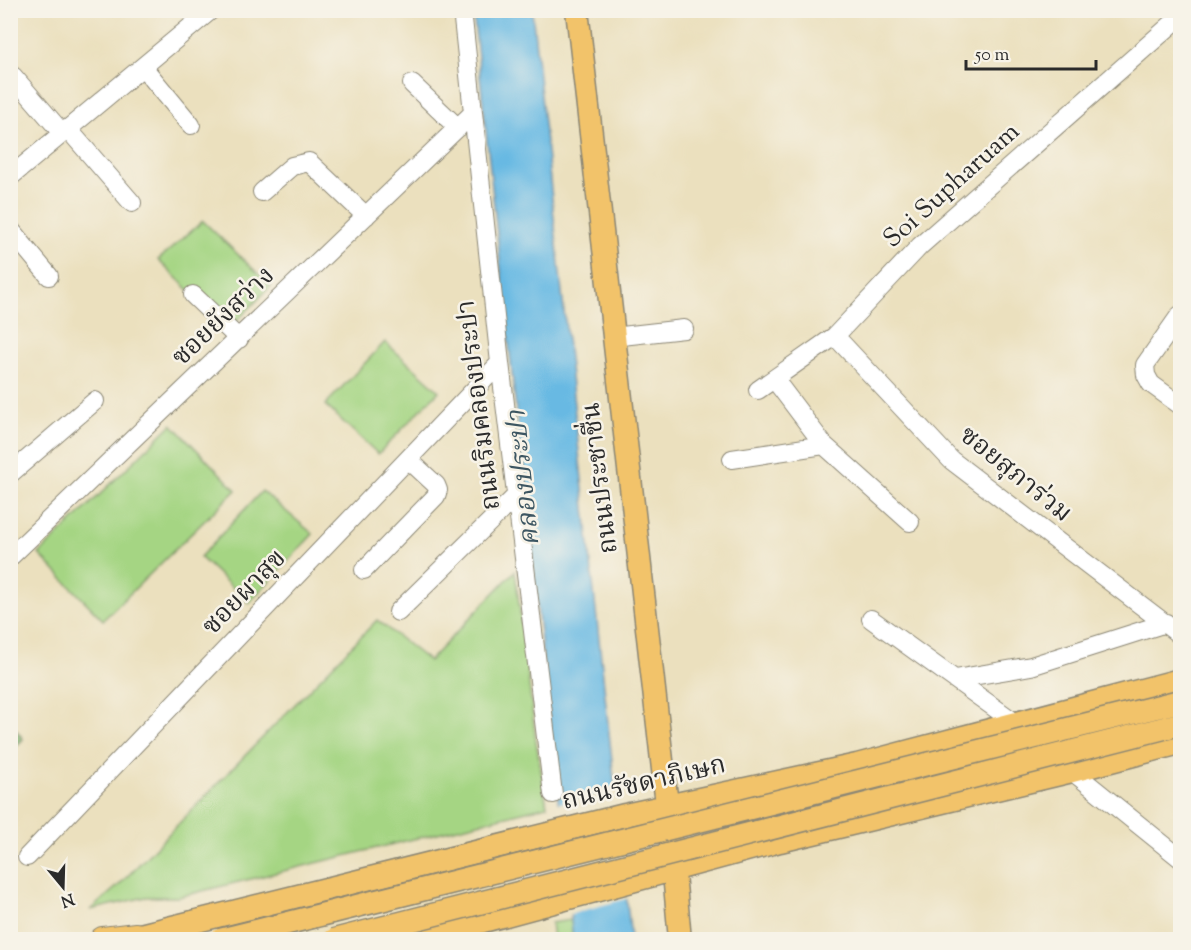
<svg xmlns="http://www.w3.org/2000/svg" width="1191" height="950" viewBox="0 0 1191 950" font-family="'Sorts Mill Goudy','Noto Serif Thai',serif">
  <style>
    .green { fill: #a5d583; stroke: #688057; stroke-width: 1.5 }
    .forest { fill: #84b671; stroke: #58704e; stroke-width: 1.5 }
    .water { fill: #68b9e3; stroke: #4a7287; stroke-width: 1.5 }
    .pier { fill: #ebe0be }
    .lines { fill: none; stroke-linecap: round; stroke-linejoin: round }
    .minor-casing { stroke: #8b8674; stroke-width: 20 }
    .major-casing { stroke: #8b8674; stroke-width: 25 }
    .highway-casing { stroke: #8b8674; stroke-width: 28 }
    .minor { stroke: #fff; stroke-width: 18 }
    .major { stroke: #f2c36a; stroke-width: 22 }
    .highway { stroke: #f2c36a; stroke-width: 26 }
    .major-bridge-casing { stroke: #8b8674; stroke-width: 25; stroke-linecap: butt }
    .major-bridge { stroke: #f2c36a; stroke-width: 22 }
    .labels { text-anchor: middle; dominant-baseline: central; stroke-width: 5; stroke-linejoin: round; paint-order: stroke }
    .street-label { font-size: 26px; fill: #2b2b2b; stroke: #f7f3e8 }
    .water-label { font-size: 27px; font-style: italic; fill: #3d5662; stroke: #f7f3e8 }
  </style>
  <rect width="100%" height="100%" fill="#f7f3e8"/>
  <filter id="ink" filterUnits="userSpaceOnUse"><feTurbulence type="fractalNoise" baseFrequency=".0167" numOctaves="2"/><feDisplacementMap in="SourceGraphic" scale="12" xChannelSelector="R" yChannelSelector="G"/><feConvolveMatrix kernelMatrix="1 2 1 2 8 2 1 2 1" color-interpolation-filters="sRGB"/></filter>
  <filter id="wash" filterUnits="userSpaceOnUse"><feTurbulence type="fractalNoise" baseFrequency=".008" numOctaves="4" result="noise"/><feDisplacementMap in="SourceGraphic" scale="24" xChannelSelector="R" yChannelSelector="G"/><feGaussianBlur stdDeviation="1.35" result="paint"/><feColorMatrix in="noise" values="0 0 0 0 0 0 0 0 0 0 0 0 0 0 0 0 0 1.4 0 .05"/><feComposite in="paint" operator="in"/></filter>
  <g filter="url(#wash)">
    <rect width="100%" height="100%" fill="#ebe0be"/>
    <!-- green -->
    <path class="green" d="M203,221l68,65 -42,43 -71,-69z
      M385,342l54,49 -61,63 -53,-49z
      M172,424l64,66 -133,130 -64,-66z
      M262,491l51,43 -64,69 -49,-46z
      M515,571l21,170 11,65 -369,91h-32l-56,13 28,-24 259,-266 52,41z
      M571,920l2,19h-20l-2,-16z"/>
    <!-- forest -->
    <path class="forest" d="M11,723l12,16 -12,13h-1z"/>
    <!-- water -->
    <path class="water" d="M473,11h59l99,928h-58z"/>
    <!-- pier -->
    <path class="pier" d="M618,789l11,109 -62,17 -12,-111z"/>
  </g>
  <g filter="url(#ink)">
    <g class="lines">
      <!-- minor casing -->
      <g class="minor-casing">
        <path id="minor" d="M462,10l38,353 53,431
          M143,67l48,58
          M13,76l50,58
          M412,84l46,44
          M68,129l64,74
          M10,177l201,-167
          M262,192l30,-26 17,-4 57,54
          M10,229l39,47
          M193,295l46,44
          M1180,315l-35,50 1,10 5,9 29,21
          M835,336l116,124 229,175
          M613,337l71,-8
          M758,390l77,-54 85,-90 260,-229
          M824,445l86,77
          M732,459l92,-14 -49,-65
          M10,474l85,-73
          M10,557l462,-443
          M364,570l72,-74 2,-6 -2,-5 -28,-26
          M398,612l118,-116
          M871,619l146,105
          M955,679l76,-13 135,-43
          M1072,771l108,87
          M27,857l473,-494"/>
      </g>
      <!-- major casing -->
      <g class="major-casing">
        <path id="major" d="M577,10l94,830 9,100
          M120,940l505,-125 232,-50 323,-85
          M413,940l367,-99 292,-70 108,-28"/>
      </g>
      <!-- highway casing -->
      <g class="highway-casing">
        <path id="highway" d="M103,940l33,-4"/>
      </g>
      <!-- minor -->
      <use href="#minor" class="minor"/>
      <!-- major -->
      <use href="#major" class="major"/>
      <!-- highway -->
      <use href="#highway" class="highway"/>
      <!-- major-bridge casing -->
      <g class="major-bridge-casing">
        <path id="major-bridge" d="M220,940l960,-239
          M334,940l846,-216"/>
      </g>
      <!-- major-bridge -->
      <use href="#major-bridge" class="major-bridge"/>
    </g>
  </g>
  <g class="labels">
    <!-- street labels -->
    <g class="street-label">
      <text transform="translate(952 186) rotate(-42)">Soi Supharuam</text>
      <text transform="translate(224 317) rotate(-44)">ซอยยังสว่าง</text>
      <text transform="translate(480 405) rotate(-97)">ถนนริมคลองประปา</text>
      <text transform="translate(1015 475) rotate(39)">ซอยสุภาร่วม</text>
      <text transform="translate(601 478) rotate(-97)">ถนนประชาชื่น</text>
      <text transform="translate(245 593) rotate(-46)">ซอยผาสุข</text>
      <text transform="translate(644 784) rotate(-13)">ถนนรัชดาภิเษก</text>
    </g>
    <!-- water labels -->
    <g class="water-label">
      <text transform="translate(525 478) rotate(-96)">คลองประปา</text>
    </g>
  </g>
  <!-- margin -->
  <rect width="1191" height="950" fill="none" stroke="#f7f3e8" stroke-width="36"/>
  <!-- north arrow -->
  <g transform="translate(63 887) rotate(161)" stroke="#f7f3e8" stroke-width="4.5" paint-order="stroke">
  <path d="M0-4.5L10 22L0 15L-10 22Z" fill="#2b2b2b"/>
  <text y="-9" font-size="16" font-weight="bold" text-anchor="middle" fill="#2b2b2b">N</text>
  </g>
  <!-- scale -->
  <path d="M966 60v9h130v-9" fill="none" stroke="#2b2b2b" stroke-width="3"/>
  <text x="975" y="60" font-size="18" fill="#2b2b2b" stroke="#f7f3e8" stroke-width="4.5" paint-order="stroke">50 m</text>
</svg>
